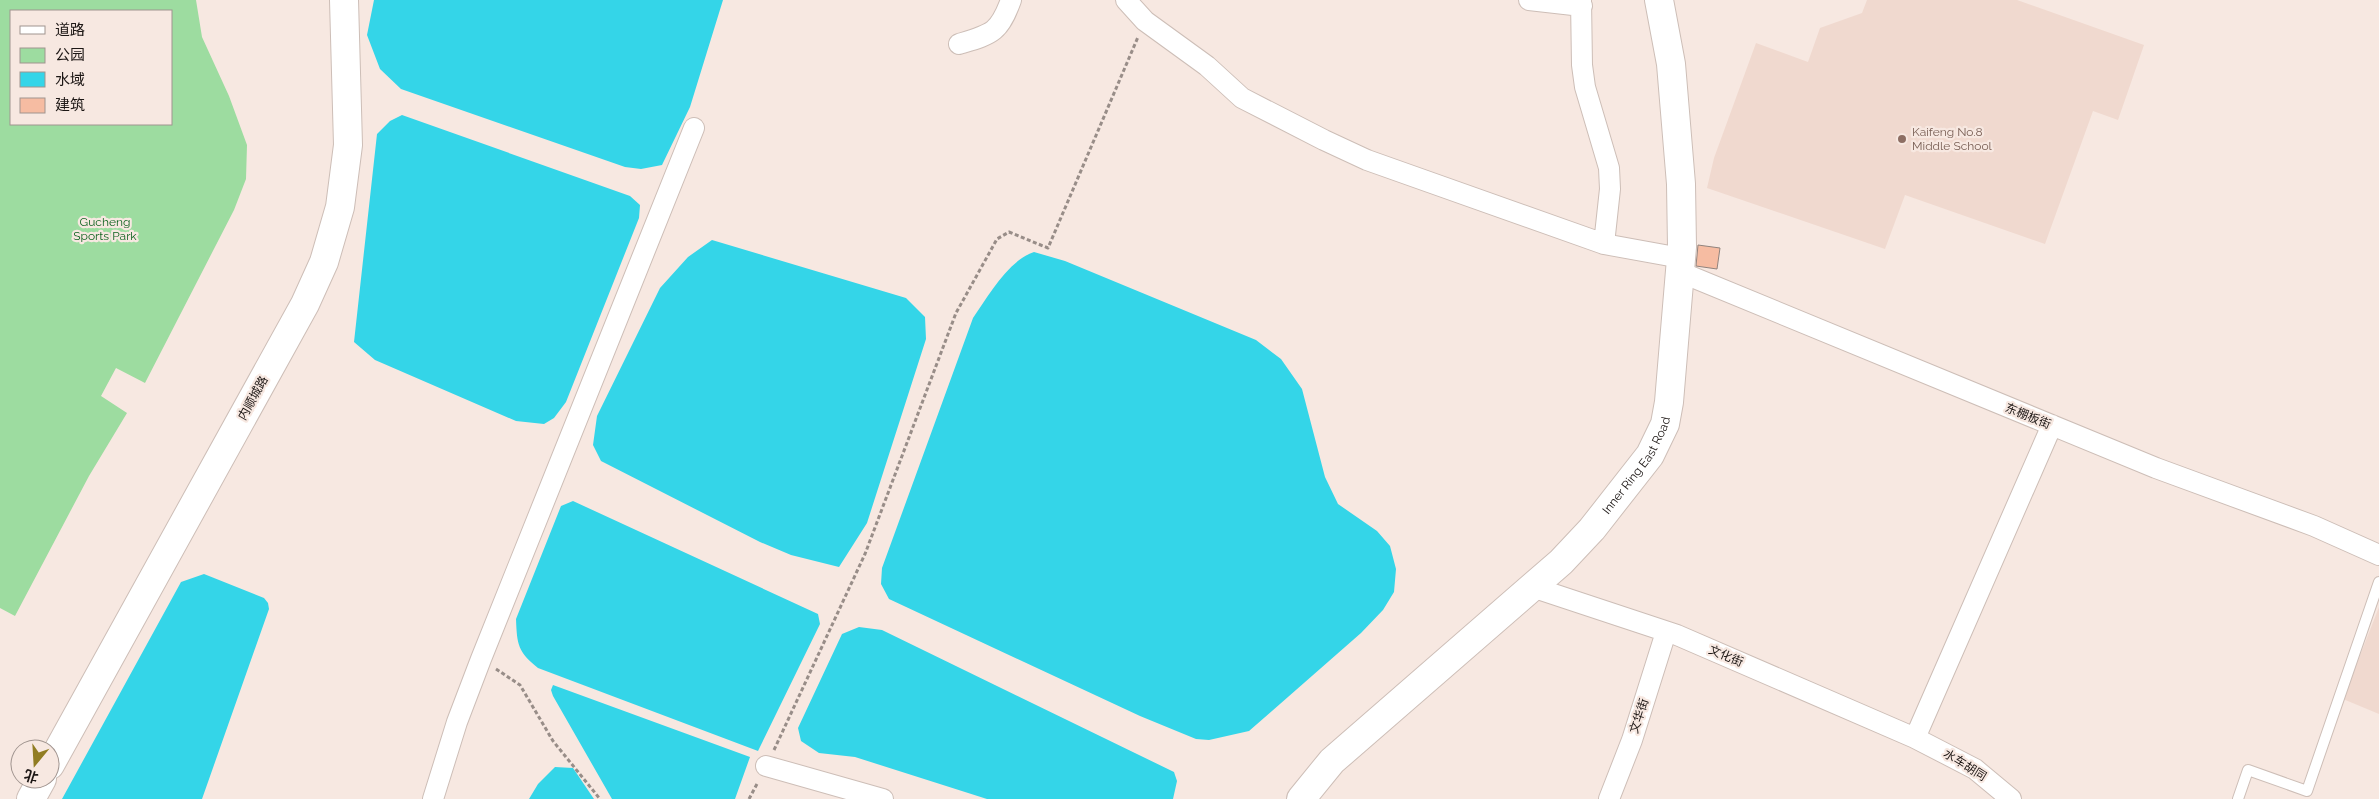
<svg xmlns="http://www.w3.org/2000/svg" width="2379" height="799" viewBox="0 0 2379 799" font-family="Raleway,'Noto Sans SC',sans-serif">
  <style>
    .built { fill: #f0d9cf }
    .green { fill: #9ddca0; fill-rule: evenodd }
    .water { fill: #34d5e8 }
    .building { fill: #f6bca2; stroke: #91837d }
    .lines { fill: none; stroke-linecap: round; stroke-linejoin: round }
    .lane-casing { stroke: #cdbeb7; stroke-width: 12 }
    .street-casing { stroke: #cdbeb7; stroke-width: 22 }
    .secondary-casing { stroke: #cdbeb7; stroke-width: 30 }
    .path { stroke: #988d88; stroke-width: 3; stroke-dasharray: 4 2.5; stroke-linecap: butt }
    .lane { stroke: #fff; stroke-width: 10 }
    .street { stroke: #fff; stroke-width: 20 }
    .secondary { stroke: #fff; stroke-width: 28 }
    .education-dot { fill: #8d6e63; stroke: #f7e8e1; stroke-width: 2 }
    .labels { text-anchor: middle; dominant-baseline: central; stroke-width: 4.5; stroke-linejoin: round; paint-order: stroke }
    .education-label { font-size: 12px; fill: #785e54; stroke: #f7e8e1; text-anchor: start }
    .park-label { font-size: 12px; fill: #0f6320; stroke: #f7e8e1 }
    .street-label { font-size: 12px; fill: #1d1715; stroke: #f7e8e1 }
  </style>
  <rect width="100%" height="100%" fill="#f7e8e1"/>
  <!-- built -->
  <path class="built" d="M1867,0h150l127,45 -26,75 -25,-9 -48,133 -140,-49 -20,54 -178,-61 7,-30 42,-115 52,19 12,-34 42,-15z
    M2379,607v107l-36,-15z"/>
  <!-- green -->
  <path class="green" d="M0,0h196l6,37 27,59 18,49 -1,34 -12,31 -89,173 -29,-15 -15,28 26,17 -38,63 -74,140 -15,-8zM11,11h160v113h-160z"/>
  <!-- water -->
  <path class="water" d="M374,0h349l-33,107 -28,58 -21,4 -16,-2 -224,-78 -21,-20 -13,-34z
    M402,115l228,81 10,9 -1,13 -73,184 -12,16 -10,6 -28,-3 -141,-61 -21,-18 23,-208 13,-13z
    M712,240l194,58 19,19 1,22 -59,184 -28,44 -48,-12 -31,-13 -159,-81 -8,-16 4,-29 63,-128 28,-31z
    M1034,252l31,9 191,79 25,19 21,30 23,88 13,27 39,27 13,15 6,23 -2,23 -11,18 -22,23 -112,98 -40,9 -13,-1 -56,-23 -251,-117 -8,-15 1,-16 91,-250c15,-22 36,-58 61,-66z
    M573,501l245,113 2,10 -62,127 -220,-83c-20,-16 -21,-23 -22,-49l45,-113z
    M204,574l60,24 4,5 1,6 -67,190h-140l119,-217z
    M859,627l23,3 292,142 3,9 -4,18h-186l-132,-42 -36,-4 -18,-12 -3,-13 44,-94z
    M553,685l197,72 -15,42h-123l-59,-103 -2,-6z
    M555,767l18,1 21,31h-65l9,-15z"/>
  <!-- building -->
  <path class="building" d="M1698,245l22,3 -3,21 -21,-3z"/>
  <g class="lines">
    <!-- lane casing -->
    <g class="lane-casing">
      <path id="lane" d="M2238,799l10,-29 59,21 72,-209"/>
    </g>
    <!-- street casing -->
    <g class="street-casing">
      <path id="street" d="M1126,0l19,21 62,45 35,32 82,42 43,20 237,84 77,14
        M1529,0l53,6
        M1581,0l1,65 3,22 24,81 1,21 -6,55
        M959,44c33,-10 40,-11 52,-44
        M1680,272l476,196 158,58 65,29
        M1532,587l145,48 238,103 60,31 36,30
        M1915,738l137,-313
        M766,766l117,33
        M433,799l24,-77 24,-63 213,-531
        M1609,799l23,-59 34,-108"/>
    </g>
    <!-- secondary casing -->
    <g class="secondary-casing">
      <g id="secondary">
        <path d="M50,765l255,-461 19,-42 16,-55 8,-62 -4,-145"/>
        <path d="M31,799l11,-20"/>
        <path id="s1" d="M1301,799l31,-38 229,-199 31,-33 58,-74 15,-31 4,-22 13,-155 -1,-63 -10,-120 -12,-64"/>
      </g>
    </g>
    <!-- path -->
    <path class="path" d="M496,669l24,16 33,56 47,58
      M774,750l91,-196 91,-241 41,-74 12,-7 39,16 90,-211
      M749,799l9,-17"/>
    <!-- lane -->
    <use href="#lane" class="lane"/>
    <!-- street -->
    <use href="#street" class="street"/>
    <!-- secondary -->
    <use href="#secondary" class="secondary"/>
  </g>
  <!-- markers -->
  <circle class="education-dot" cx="1902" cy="139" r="5"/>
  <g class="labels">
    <!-- education labels -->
    <g class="education-label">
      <text x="1912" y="132">Kaifeng No.8<tspan x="1912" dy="14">Middle School</tspan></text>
    </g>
    <!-- park labels -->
    <g class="park-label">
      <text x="105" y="222">Gucheng<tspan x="105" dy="14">Sports Park</tspan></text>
    </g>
    <!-- street labels -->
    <g class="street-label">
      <text transform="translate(253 398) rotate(-61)">内顺城路</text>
      <text transform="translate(2028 416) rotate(22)">东棚板街</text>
      <text stroke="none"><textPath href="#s1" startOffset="476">Inner Ring East Road</textPath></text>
      <text transform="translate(1726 656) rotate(23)">文化街</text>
      <text transform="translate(1639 716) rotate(-72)">文华街</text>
      <text transform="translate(1965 765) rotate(32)">水车胡同</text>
    </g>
  </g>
  <!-- legend -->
  <rect x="10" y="10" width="162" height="115" fill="#f7e8e1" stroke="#a0948f"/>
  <rect x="20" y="26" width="25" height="8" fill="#ffffff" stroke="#a0948f"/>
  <text x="55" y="35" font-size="15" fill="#1d1715">道路</text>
  <rect x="20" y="48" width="25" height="15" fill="#9ddca0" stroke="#a0948f"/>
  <text x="55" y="60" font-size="15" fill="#1d1715">公园</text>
  <rect x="20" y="72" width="25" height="15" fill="#34d5e8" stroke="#a0948f"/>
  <text x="55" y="85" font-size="15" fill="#1d1715">水域</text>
  <rect x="20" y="98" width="25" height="15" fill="#f6bca2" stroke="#a0948f"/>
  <text x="55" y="110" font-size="15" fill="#1d1715">建筑</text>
  <!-- north arrow -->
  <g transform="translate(35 764) rotate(198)"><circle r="24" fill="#f7e8e1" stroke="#a0948f"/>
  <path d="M0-4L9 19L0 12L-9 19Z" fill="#917d23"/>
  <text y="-8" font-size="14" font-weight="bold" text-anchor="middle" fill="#1d1715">北</text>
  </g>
</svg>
